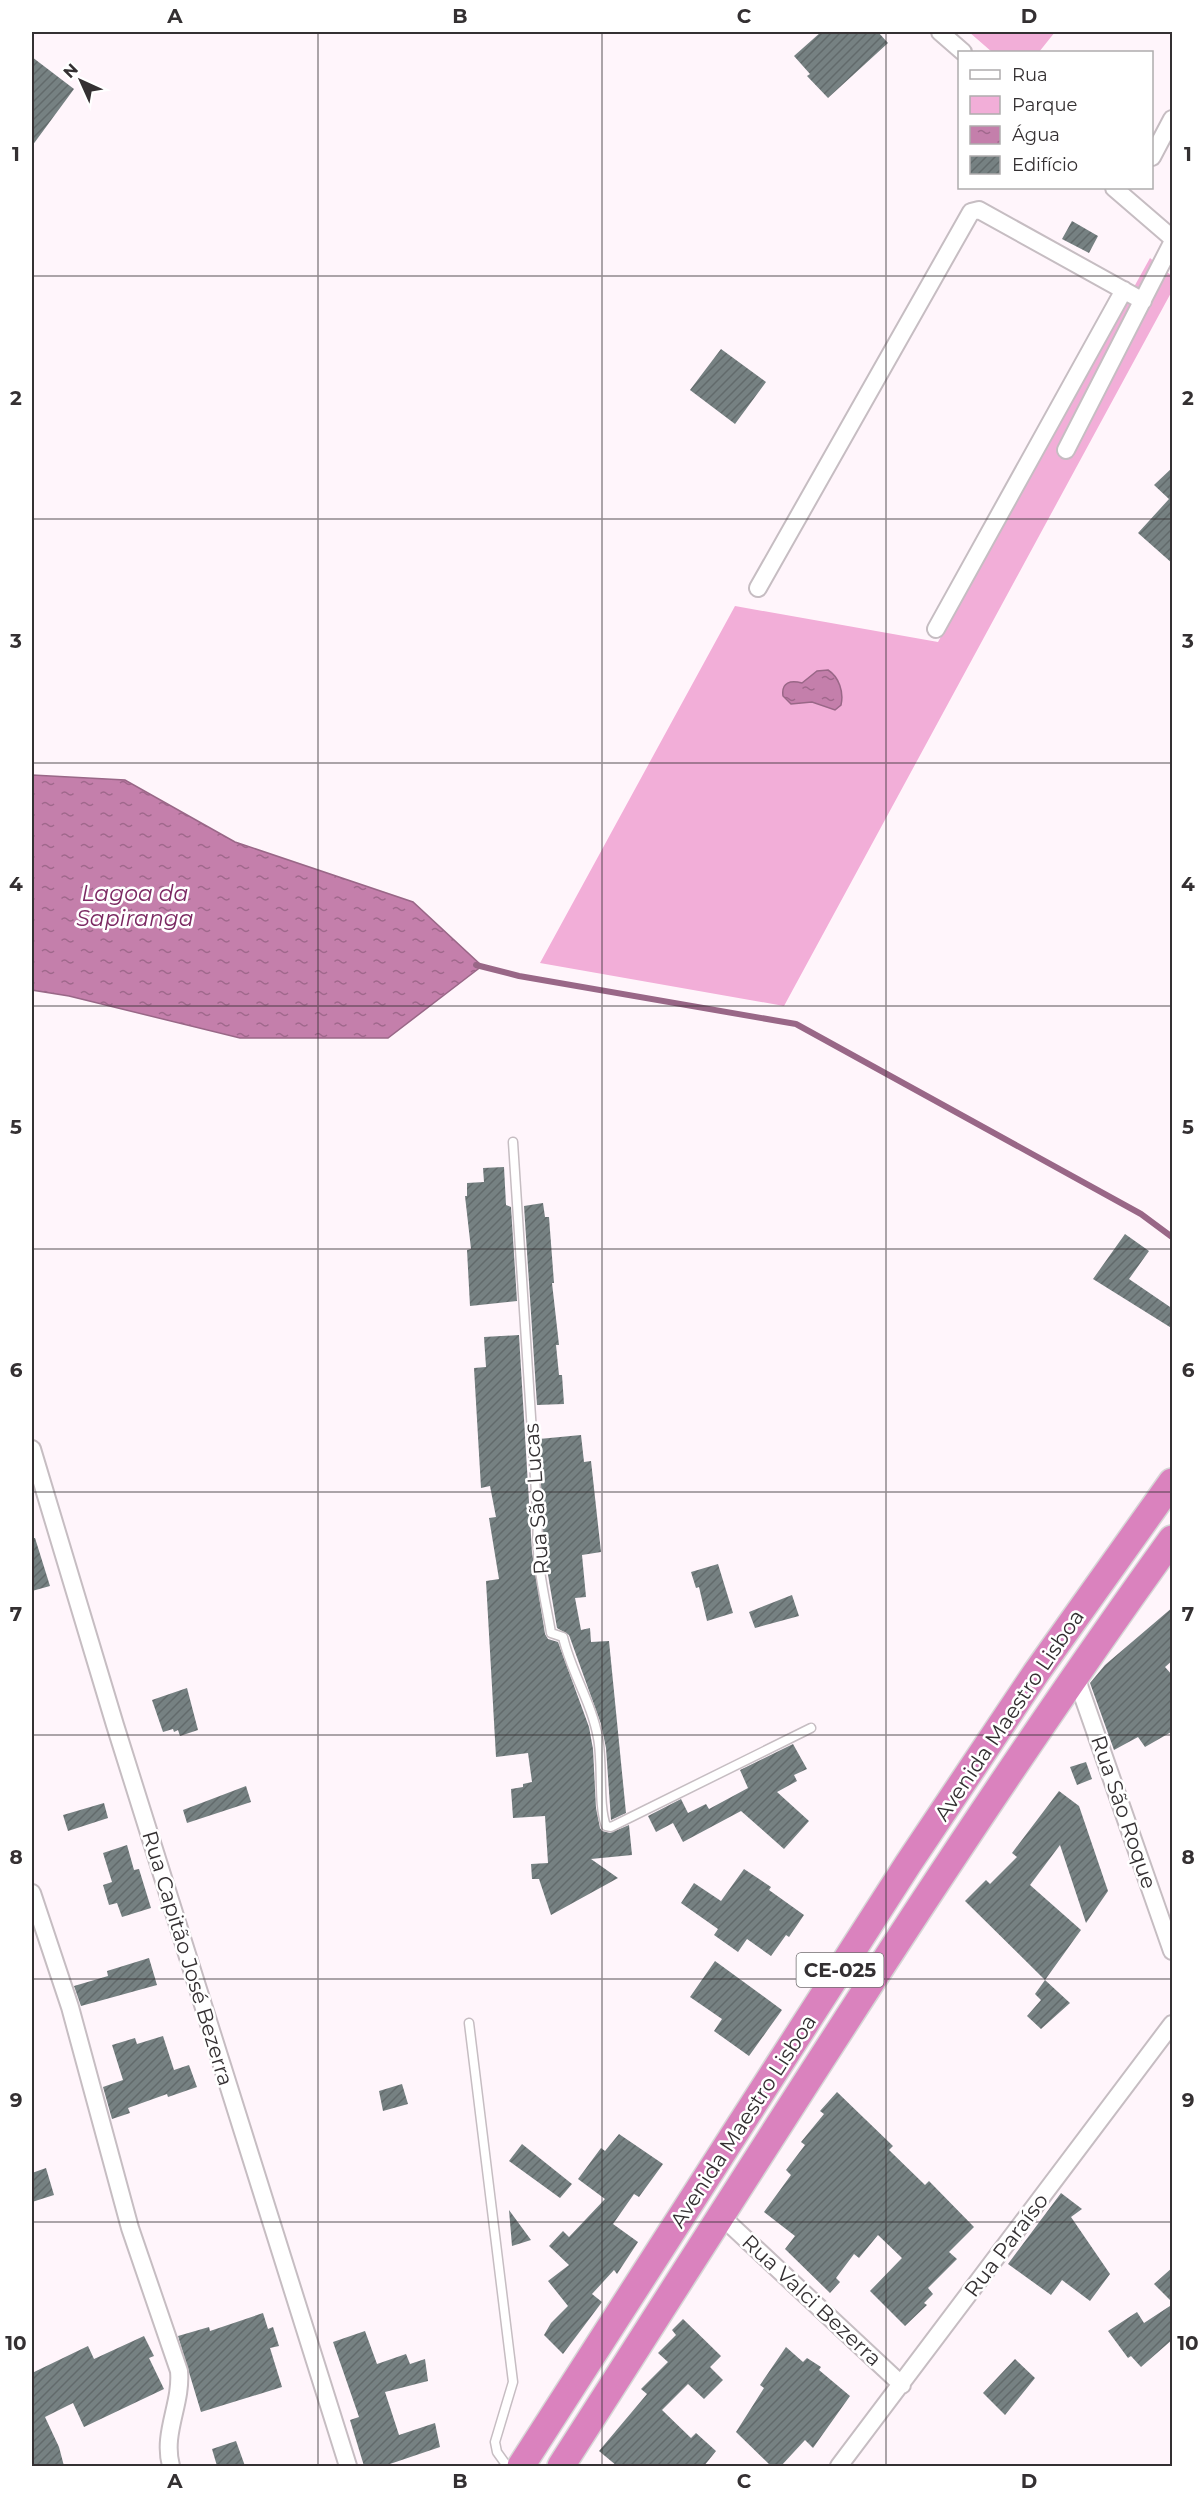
<svg xmlns="http://www.w3.org/2000/svg" width="1204" height="2498" viewBox="0 0 1204 2498" font-family="Montserrat,sans-serif">
  <style>
    .park { fill: #f2aed8 }
    .water { fill: url(#water-ripples); stroke: #996787; stroke-width: 1.5 }
    .lines { fill: none; stroke-linecap: round; stroke-linejoin: round }
    .stream { stroke: #996787; stroke-width: 6 }
    .building { fill: url(#building-hatch) }
    .service-casing { stroke: #c6bdc2; stroke-width: 11 }
    .minor-casing { stroke: #c6bdc2; stroke-width: 20 }
    .trunk-casing { stroke: #d6d6d6; stroke-width: 30 }
    .service { stroke: #fff; stroke-width: 8 }
    .minor { stroke: #fff; stroke-width: 16 }
    .trunk { stroke: #da82be; stroke-width: 27 }
    .grid { fill: none; stroke: #343032; stroke-width: 1.5; stroke-opacity: 0.55 }
    .labels { text-anchor: middle; dominant-baseline: central; stroke-width: 5; stroke-linejoin: round; paint-order: stroke }
    .shield { fill: #fff; stroke: #716e70; stroke-width: 1.5 }
    .shield-label { font-size: 20px; font-weight: bold; fill: #343032 }
    .street-label { font-size: 21px; fill: #343032; stroke: #fff }
    .water-label { font-size: 22px; font-style: italic; fill: #7b2962; stroke: #fff }
    .neatline { fill: none; stroke: #343032; stroke-width: 2 }
    .grid-label { font-size: 20px; text-anchor: middle; font-weight: bold; fill: #343032 }
  </style>
  <defs>
    <pattern id="water-ripples" width="26" height="14" patternUnits="userSpaceOnUse" patternTransform="scale(1.5)"><rect width="26" height="14" fill="#c47fab"/><path d="M2 4q2-2 4 0t4 0M15 11q2-2 4 0t4 0" fill="none" stroke="#a0688c"/></pattern>
    <pattern id="building-hatch" width="6" height="6" patternUnits="userSpaceOnUse" patternTransform="scale(1.5)"><rect width="6" height="6" fill="#768182"/><path d="M-1 1l2-2M0 6l6-6M5 7l2-2" fill="none" stroke="#626a6b"/></pattern>
  </defs>
  <rect width="100%" height="100%" fill="#fff5fb"/>
  <!-- park -->
  <path class="park" d="M969,32h86l-16,20h-47z
    M1150,258l22,18v15l-388,715 -244,-43 195,-357 203,36z"/>
  <!-- water -->
  <path class="water" d="M828,670c11,7 16,22 13,35l-6,5 -23,-8 -21,2 -8,-8c-2,-14 8,-16 19,-13l15,-12z
    M32,775l93,5 110,62 178,60 69,64 -94,72h-148l-171,-42 -37,-6z"/>
  <g class="lines">
    <!-- stream -->
    <path class="stream" d="M476,965l43,11 277,48 345,190 31,23"/>
  </g>
  <!-- building -->
  <path class="building" d="M821,32h57l10,11 -60,55 -21,-22 3,-2 -16,-18z
    M32,57l42,32 -42,57z
    M1072,221l26,15 -9,17 -27,-14z
    M721,349l45,33 -31,42 -45,-34z
    M1173,467v97l-35,-31 31,-34 -15,-14z
    M504,1167l2,38 5,2 6,94 -47,5 -3,-56 4,-1 -6,-53h2v-13l17,-1 -1,-14z
    M543,1203l2,14h4l5,66h-2l7,62h-3l3,30h3l2,29 -27,1 -13,-199z
    M1125,1234l24,17 -20,28 44,30v20l-80,-50z
    M519,1335l13,217 13,82 3,5 10,3 31,85 4,22 3,59 4,20 2,3 8,2 19,-8 3,30 -41,4 27,19 -67,37 -12,-36h-7l-1,-15 17,-1 -3,-47 -32,2 -2,-29 12,-2v-3l9,-2 -4,-29 -32,4 -10,-176 13,-2 -10,-61 7,-1 -6,-31 -9,2 -7,-120 12,-1 -2,-30z
    M581,1435l3,27 7,-1 10,91 -19,3 4,42 -11,1 6,32 9,-2 1,14 18,-1 17,172 -15,7 -5,-72 -5,-24 -32,-89 -12,-7 -13,-77 -5,-112z
    M32,1538h3l15,48 -18,5z
    M718,1564l15,49 -26,8 -8,-34 -3,1 -5,-16z
    M792,1595l7,21 -44,12 -6,-16z
    M1173,1607v53l-8,7 8,9v55l-28,16 -7,-10 -24,13 -24,-67 15,-18z
    M187,1688l11,42 -18,6 -2,-6 -4,2 -1,-3 -10,3 -11,-32z
    M793,1744l14,25 -13,6 3,6 -20,11 32,29 -25,28 -43,-38 -58,31 -10,-19 -17,9 -8,-16 33,-17 7,14 18,-9 3,5 39,-21 -8,-18z
    M1086,1762l6,17 -15,6 -7,-18z
    M246,1786l5,16 -64,21 -4,-13z
    M1059,1791l20,15 29,85 -22,32 -26,-78 -30,40 51,45 -36,50 25,23 -29,26 -14,-13 14,-16 -6,-6 10,-14 -80,-79 21,-21 4,4 27,-27 -5,-4z
    M104,1803l4,15 -40,13 -5,-16z
    M127,1845l7,25 5,-1 12,39 -29,9 -5,-14 -8,2 -6,-20 9,-3 -9,-29z
    M744,1869l27,18 -2,3 35,25 -15,22 -3,-2 -15,21 -24,-17 -9,13 -24,-17 4,-6 -37,-26 13,-20 27,18z
    M149,1958l8,27 -76,21 -7,-20 34,-10 -1,-5z
    M715,1961l67,49 -33,46 -35,-25 8,-12 -32,-22z
    M163,2036l11,34 15,-5 8,22 -29,10 -1,-3 -39,14 2,5 -18,6 -9,-32 20,-7 -11,-35 23,-7 2,6z
    M402,2084l6,20 -25,7 -4,-20z
    M837,2092l56,54 -4,4 36,35 4,-4 45,46 -25,25 8,7 -29,29 5,6 -9,9 3,2 -22,21 -35,-35 32,-33 -24,-23 -19,23 -5,-4 -18,24 4,4 -10,11 -45,-44 10,-13 -31,-24 27,-37 -5,-5 19,-25 -4,-3 23,-28 -4,-3z
    M619,2134l44,30 -24,33 -5,-3 -21,30 25,18 -21,32 -3,-4 -22,24 10,8 -39,52 -19,-19 7,-12 17,-17 -20,-25 21,-16 -20,-19 14,-15 6,6 36,-38 -27,-20 23,-31 4,3z
    M522,2144l50,40 -12,14 -51,-37z
    M46,2168l8,27 -22,7v-29z
    M1061,2193l21,16 -11,8 39,57 -20,27 -28,-21 -11,15 -43,-31z
    M509,2210l22,30 -19,6z
    M1173,2267v36l-19,-19z
    M1173,2304v35l-32,28 -10,-11 -3,2 -20,-27 29,-19 7,11z
    M263,2313l5,16 5,-2 6,19 -9,2 12,39 -81,25 -23,-76 31,-9 1,4z
    M683,2319l38,37 -11,11 13,13 -19,19 -16,-15 -26,26 29,28 5,-5 20,18 -12,15h-87l-18,-15 48,-57 -6,-5 27,-27 -10,-9 18,-18 -4,-5z
    M365,2331l12,33 29,-10 4,10 15,-5 3,22 -43,11 14,43 36,-12 5,24 -56,19h-20l-14,-46 9,-3 -26,-75z
    M144,2336l10,20 -5,2 15,31 -80,38 -11,-24 -28,14 14,30 5,19h-32v-93l56,-27 6,13z
    M786,2347l17,15 4,-4 14,9 -2,3 31,26 -37,52 -8,-8 -24,26h-10l-35,-34 28,-44 -4,-3z
    M1015,2359l20,19 -30,37 -22,-22z
    M236,2441l9,25h-28l-5,-17z"/>
  <g class="lines">
    <!-- service casing -->
    <g class="service-casing">
      <path id="service" d="M513,1142l25,382c-3,36 7,73 13,109l12,4c8,35 29,66 35,101 5,25 0,67 8,88l5,1 200,-99
        M469,2023l44,359 -18,60 2,10 10,14"/>
    </g>
    <!-- minor casing -->
    <g class="minor-casing">
      <path id="minor" d="M940,32l23,20
        M1152,157l20,-38
        M1114,188l58,50
        M1066,450l106,-207
        M758,588l213,-376 8,-2 164,91
        M936,629l188,-339
        M32,1449l83,276 233,741
        M1075,1674l97,277
        M32,1893l38,114 60,221 49,143c3,33 -17,62 -8,95
        M721,2216l181,169
        M839,2466l333,-442"/>
    </g>
    <!-- trunk casing -->
    <g class="trunk-casing">
      <path id="trunk" d="M521,2466l387,-602 128,-191 136,-191
        M561,2466c200,-311 395,-627 611,-927"/>
    </g>
    <!-- service -->
    <use href="#service" class="service"/>
    <!-- minor -->
    <use href="#minor" class="minor"/>
    <!-- trunk -->
    <use href="#trunk" class="trunk"/>
  </g>
  <!-- grid -->
  <path class="grid" d="M318,32v2434M602,32v2434M886,32v2434M32,276h1140M32,519h1140M32,763h1140M32,1006h1140M32,1249h1140M32,1492h1140M32,1735h1140M32,1979h1140M32,2222h1140"/>
  <g class="labels">
    <!-- shield labels -->
    <rect class="shield" x="796.5" y="1953" width="87" height="34" rx="4.5"/>
    <g class="shield-label">
      <text x="840" y="1970">CE-025</text>
    </g>
    <!-- street labels -->
    <g class="street-label">
      <text transform="translate(536 1499) rotate(-94)">Rua São Lucas</text>
      <text transform="translate(1009 1715) rotate(-56)">Avenida Maestro Lisboa</text>
      <text transform="translate(1124 1812) rotate(71)">Rua São Roque</text>
      <text transform="translate(188 1958) rotate(73)">Rua Capitão José Bezerra</text>
      <text transform="translate(743 2121) rotate(-57)">Avenida Maestro Lisboa</text>
      <text transform="translate(1006 2245) rotate(-53)">Rua Paraíso</text>
      <text transform="translate(812 2300) rotate(43)">Rua Valci Bezerra</text>
    </g>
    <!-- water labels -->
    <g class="water-label">
      <text x="135" y="893">Lagoa da<tspan x="135" dy="25">Sapiranga</tspan></text>
    </g>
  </g>
  <!-- border -->
  <rect width="1204" height="2498" fill="none" stroke="#ffffff" stroke-width="66"/>
  <!-- legend -->
  <rect x="958" y="51" width="195" height="138" fill="#ffffff" stroke="#aeacad" stroke-width="1.5"/>
  <rect x="970" y="70" width="30" height="9" fill="#ffffff" stroke="#aeacad" stroke-width="1.5"/>
  <text x="1012" y="81" font-size="18" fill="#343032">Rua</text>
  <rect x="970" y="96" width="30" height="18" fill="#f2aed8" stroke="#aeacad" stroke-width="1.5"/>
  <text x="1012" y="111" font-size="18" fill="#343032">Parque</text>
  <rect x="970" y="126" width="30" height="18" fill="url(#water-ripples)" stroke="#aeacad" stroke-width="1.5"/>
  <text x="1012" y="141" font-size="18" fill="#343032">Água</text>
  <rect x="970" y="156" width="30" height="18" fill="url(#building-hatch)" stroke="#aeacad" stroke-width="1.5"/>
  <text x="1012" y="171" font-size="18" fill="#343032">Edifício</text>
  <!-- north arrow -->
  <g transform="translate(81 81) rotate(315)" stroke="#ffffff" stroke-width="4.5" paint-order="stroke">
  <path d="M0-4.5L10 22L0 15L-10 22Z" fill="#343032"/>
  <text y="-9" font-size="16" font-weight="bold" text-anchor="middle" fill="#343032">N</text>
  </g>
  <rect x="33" y="33" width="1138" height="2432" class="neatline"/>
  <g class="grid-label">
    <text x="175" y="23">A</text>
    <text x="460" y="23">B</text>
    <text x="744" y="23">C</text>
    <text x="1029" y="23">D</text>
    <text x="16" y="161">1</text>
    <text x="1188" y="161">1</text>
    <text x="16" y="405">2</text>
    <text x="1188" y="405">2</text>
    <text x="16" y="648">3</text>
    <text x="1188" y="648">3</text>
    <text x="16" y="891">4</text>
    <text x="1188" y="891">4</text>
    <text x="16" y="1134">5</text>
    <text x="1188" y="1134">5</text>
    <text x="16" y="1377">6</text>
    <text x="1188" y="1377">6</text>
    <text x="16" y="1621">7</text>
    <text x="1188" y="1621">7</text>
    <text x="16" y="1864">8</text>
    <text x="1188" y="1864">8</text>
    <text x="16" y="2107">9</text>
    <text x="1188" y="2107">9</text>
    <text x="16" y="2350">10</text>
    <text x="1188" y="2350">10</text>
    <text x="175" y="2488">A</text>
    <text x="460" y="2488">B</text>
    <text x="744" y="2488">C</text>
    <text x="1029" y="2488">D</text>
  </g>
</svg>
